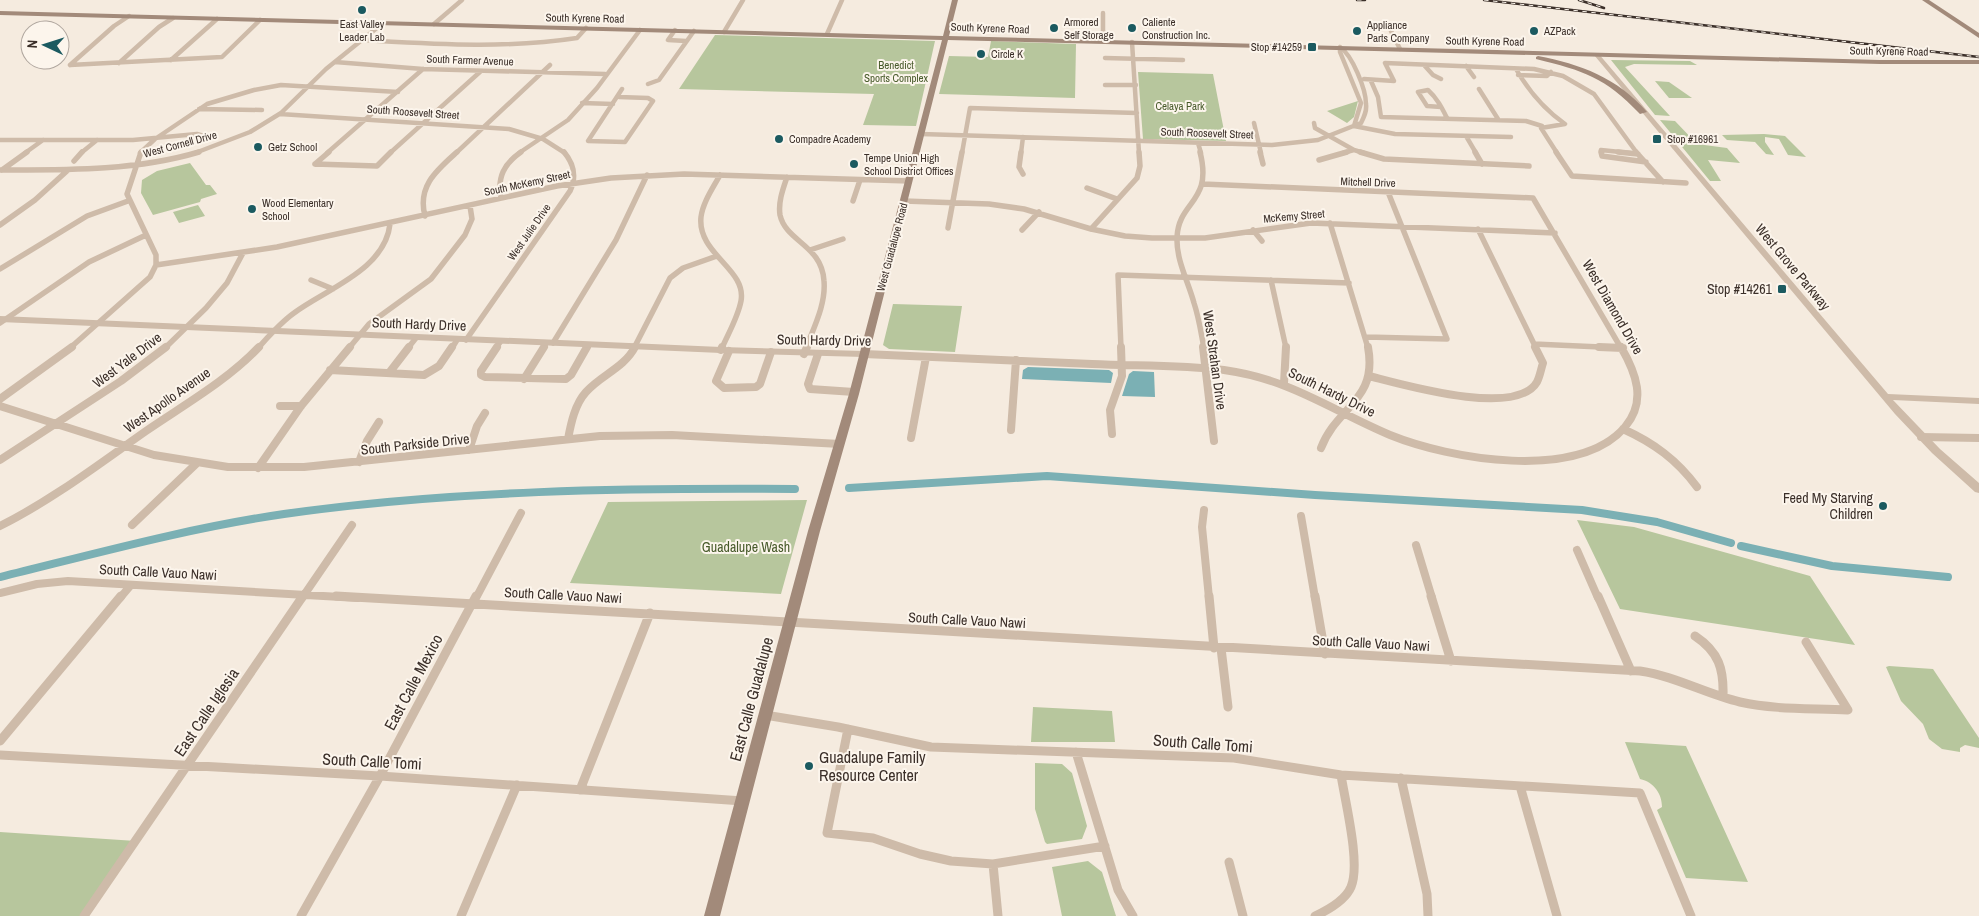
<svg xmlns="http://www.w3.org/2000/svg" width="1979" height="916" viewBox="0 0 1979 916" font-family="'Archivo Narrow',sans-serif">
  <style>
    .green { fill: #b7c69d }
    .water { fill: #7bb0b4 }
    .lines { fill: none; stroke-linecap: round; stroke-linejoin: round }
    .canal { stroke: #7bb0b4; stroke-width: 8 }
    .minor-far3 { stroke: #cebba9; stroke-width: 4.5 }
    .minor-far2 { stroke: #cebba9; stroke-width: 5.5 }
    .minor-far1 { stroke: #cebba9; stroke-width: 8 }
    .minor { stroke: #cebba9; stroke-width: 9 }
    .tertiary { fill: #cebba9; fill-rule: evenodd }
    .secondary { fill: #a28a7a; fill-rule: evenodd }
    .rail-casing { stroke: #3b2f29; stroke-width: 2.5 }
    .rail { stroke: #fcf5ec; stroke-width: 1; stroke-dasharray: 4.5; stroke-linecap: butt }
    .poi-dot { fill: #1b5a60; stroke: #fcf5ec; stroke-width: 2 }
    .labels { text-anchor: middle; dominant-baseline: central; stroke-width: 4; stroke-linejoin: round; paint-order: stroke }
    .far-street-label { font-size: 11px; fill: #3b2f29; stroke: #fcf5ec }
    .far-poi-label { font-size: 11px; fill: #3b2f29; stroke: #fcf5ec; text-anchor: start }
    .far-park-label { font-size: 11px; fill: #485b2b; stroke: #fcf5ec }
    .street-label { font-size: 14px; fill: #3b2f29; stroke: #fcf5ec }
    .poi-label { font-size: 14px; fill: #3b2f29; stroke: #fcf5ec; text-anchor: end }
    .park-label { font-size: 14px; fill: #485b2b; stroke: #fcf5ec }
    .near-street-label { font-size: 16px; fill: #3b2f29; stroke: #fcf5ec }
    .near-poi-label { font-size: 16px; fill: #3b2f29; stroke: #fcf5ec; text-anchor: start }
  </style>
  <rect width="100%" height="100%" fill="#f5ebdf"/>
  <!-- green -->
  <path class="green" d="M715,35l220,6 -19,85 -53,-1 11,-31 -195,-5z
    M991,41l85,3 -1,54 -136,-4 10,-38 39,1z
    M1611,60l79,1 7,4 -63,-1 -9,3 45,49 -15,-1z
    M1138,72l75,2 13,67 -83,-2z
    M1655,81l14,1 23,16h-23z
    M1358,101l-4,16 -7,6 -20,-12z
    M1660,120l15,1 22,23 30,4 13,15 -32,-3 13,21h-11z
    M1764,134l21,2 21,21 -18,-2 -9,-16 -14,-2v5l9,13 -8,-1 -11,-12 -28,-2 -5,-5z
    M190,163l16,22h4l7,9 -16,5 -1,3 -47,13 -12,-22 1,-13 15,-9z
    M198,205l7,11 -26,7 -6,-11z
    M893,304l69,2 -7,46 -66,-3 -6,-4z
    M807,500l-26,94 -211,-11 38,-81z
    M1577,520l57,7 176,49 45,69 -235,-36z
    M1889,666l44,3 46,69v10l-14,-3 -5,3v4l-18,-3 -13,-10 -6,-15 -22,-23 -15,-34z
    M1033,707l79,4 3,31h-84z
    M1625,742l61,4 62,136 -62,-4 -29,-68 5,-3c0,-13 -8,-25 -22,-28z
    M1035,763l27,1 10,9 15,53 -5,13 -35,5 -2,-2 -10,-33z
    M0,832l136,9 -52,75h-84z
    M1088,861l14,11 14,44h-54l-10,-49z"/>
  <!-- water -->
  <path class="water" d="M1028,367l81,3 4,3 -2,10 -89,-4 1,-9z
    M1133,371l21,1 1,25 -33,-1 7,-22z"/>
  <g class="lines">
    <!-- canal -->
    <path class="canal" d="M849,488l198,-12 268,19 267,15 75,12 74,21
      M1741,546l91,20 116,11
      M0,577c94,-23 188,-49 284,-63 168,-24 341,-26 511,-25"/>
    <!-- minor-far3 -->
    <path class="minor-far3" d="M1103,13v28
      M434,24l28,-24
      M675,30l-7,10 18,1
      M1391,31l9,18
      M724,32l19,-32
      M827,34l15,-34
      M362,40c72,4 143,9 215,-2l9,-10
      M1132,42l7,111
      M1340,47v5l21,51 -7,23
      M1105,58l78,2
      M171,60l46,-41
      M335,62l88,7 182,5
      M119,63l40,-36 14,-9
      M70,65l152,-8 38,-37
      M70,65l44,-39 15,-10
      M1424,65l9,10 8,4
      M1466,66l8,11
      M1516,69c12,21 29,41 49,55l-24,4 16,25
      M1518,75l29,1 4,-4
      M1364,79l30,2 -9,-18 149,6 29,7 31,18 43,59
      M1371,81l7,16 3,20 145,4 16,5
      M648,84l11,-4 35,-49
      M1105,85h31
      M1479,89l19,30
      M619,97l29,1 5,3 -28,41 -37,-1 34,-52
      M582,103l31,1
      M1441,107l-14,-1 -9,-14 10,-2c9,8 14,18 19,28
      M199,109l63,1
      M280,114l229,15 34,10 22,14
      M1254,123l7,30
      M1314,123l1,5 39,22 10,3
      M1354,126l41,8 116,3
      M921,134l351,11 46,-5 43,-17c3,-6 6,-12 5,-19 0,-15 -14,-49 -26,-57
      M1466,136l10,17
      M0,140h133l64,-6 14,4
      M1198,143l3,10
      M25,153l18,-13
      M81,153l16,-13
      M140,153l15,-14 52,-35 47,-14 27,-5 117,7
      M195,153l55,-21 31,-19 45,-44 57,-46
      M327,153l96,-84
      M390,153l91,-82
      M456,153l94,-88
      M519,153l49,-33 29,-32 43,-58
      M962,153l8,-45 167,5
      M1021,153l2,-16
      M1343,153l11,-3
      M1602,153l-1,-3 29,3"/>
    <!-- minor-far2 -->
    <path class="minor-far2" d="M1021,152l-2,15 4,7
      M1200,152c13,51 -21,48 -23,85 -1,23 11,44 17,66 5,15 7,30 10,45
      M1260,152l3,12
      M1360,152l24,7 145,7
      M1475,152l7,12
      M1556,152l16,24 114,7
      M1601,152l1,4 44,6
      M1618,152l20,2
      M1636,152l27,30
      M1319,160l28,-8
      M74,161l8,-9
      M315,164l62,2 14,-14
      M315,164l14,-12
      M0,170c67,0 135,1 199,-18
      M2,170l25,-18
      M720,175c-7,13 -17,27 -19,42 -4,37 46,52 40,84 -3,16 -13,33 -19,47
      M787,177c-4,12 -9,25 -7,38 6,27 42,30 44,66 2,23 -10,46 -18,67
      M1203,184l330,14 88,150
      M1087,188l30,11
      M501,198c-4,-21 3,-34 20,-46
      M853,201l7,-21
      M904,201l85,3 35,5 67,20 34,7 27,2h53l106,-15 244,10
      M425,216c-8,-30 12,-46 32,-64
      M1330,223l38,125
      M0,225l35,-25 33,-30
      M948,228l14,-76
      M1091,229l46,-51 3,-12 -1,-14
      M1478,229l58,119
      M1022,230l17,-18
      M1253,230l9,11
      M810,250l33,-11
      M156,265l121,-18 280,-61 54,-8 73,-4 225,7
      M0,269l87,-53 41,-15
      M311,280l22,9
      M1271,280l15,68
      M0,323l89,-61 57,-27
      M1366,337l81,2 -59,-147
      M466,340l104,-149c7,-15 4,-27 -6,-39
      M553,343l63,-103 31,-65
      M1534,344l89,4
      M70,348l80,-71 6,-12v-10l-29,-61 14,-42
      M165,348l41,-40 21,-25 16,-30
      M258,348c11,-12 22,-25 36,-35 32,-24 91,-43 96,-89
      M349,348l20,-24 62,-45 34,-44 7,-16 -2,-13
      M408,348l8,-10
      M452,348l5,-8
      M496,348l5,-7
      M543,348l3,-5
      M586,348l2,-3
      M634,348l36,-70 13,-10 34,-12
      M1121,348l-3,-73 231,8"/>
    <!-- minor-far1 -->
    <path class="minor-far1" d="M497,347l-16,24v4l4,2 81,2 5,-4 16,-28
      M1203,347l11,94
      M1599,347l24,1
      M721,350l1,-3
      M729,351l-13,30 8,7 32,-1 4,-3 11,-32
      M804,354l3,-7
      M818,354l-10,30 2,5 44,3
      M864,354c76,4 152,7 228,10 44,2 88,1 132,6 66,9 107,40 166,65 59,24 188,47 235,-8 22,-26 11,-54 -4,-80
      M330,370l94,5 15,-9 13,-19
      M389,373l20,-26
      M1369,376c32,8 147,42 168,6 3,-6 4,-13 6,-19l-8,-16
      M524,379l20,-32
      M1284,383l2,-36
      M0,399l72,-52
      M0,406l154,49 74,12h76l296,-31 72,-1 168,9
      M280,406h21
      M1623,429c31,14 54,31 74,58
      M1011,430l5,-70
      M1112,434l-2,-24 12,-34 -1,-29
      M1921,437l58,1
      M911,438l15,-81
      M568,439c3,-16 7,-35 18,-47 15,-17 38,-24 49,-45
      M1321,448c16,-42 57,-47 47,-101
      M469,450l8,-24 8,-13
      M0,460l121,-79 45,-34
      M359,462l8,-21 12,-19
      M258,468l43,-62 49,-59
      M1204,510l-2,17 7,71
      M1301,516l14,82
      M132,525l65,-62
      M0,526c52,-26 99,-62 146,-95 38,-26 82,-51 113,-84
      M1416,545l16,53
      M1577,550l21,48
      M0,593l37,-9 31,-3 290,17
      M120,598l11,-13
      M302,598l50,-73
      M476,598l45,-85"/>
    <!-- minor -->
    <path class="minor" d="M336,596l1304,75c35,5 66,23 100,31 35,8 72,6 108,8l-42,-68
      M1209,596l5,52
      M1315,596l10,58
      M1431,596l20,65
      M1598,596l33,75
      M1695,636c24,16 29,33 28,61
      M1221,648l7,59
      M765,715l73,12 93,20 303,11 107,17 299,18 51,123
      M848,729l-21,104 46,5 47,16 31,7 42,3 112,-18
      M0,741l121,-145
      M1076,752l42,138 15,26
      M0,755l380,21 363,25
      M1401,778l26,116 1,22
      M1520,786l37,130
      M580,790l70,-177
      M1229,862l14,54
      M993,864l5,52
      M84,916l219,-320
      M301,916l79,-140 96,-180
      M461,916l56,-131
      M1315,916c13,-6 30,-15 36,-29 10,-23 -6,-86 -10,-112"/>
    <!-- tertiary -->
    <path class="tertiary" d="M1594,53h4l290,341 91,4v6l-86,-4 47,49 39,34v10l-4,-1 -43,-39 -37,-39 -301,-359z
      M0,316l721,31 143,4 4,3 -4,3 -143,-4 -721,-31z"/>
    <!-- secondary -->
    <path class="secondary" d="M952,0h6l-9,36 931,24h99v4h-99l-932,-24 -89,354 -39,137 -100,385h-16l104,-385 41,-137 93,-354 -942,-25v-4l943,25z
      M1922,0h7l50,33v5z
      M1538,56c42,8 80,22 109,56l-7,2c-35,-37 -56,-43 -104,-55v-2z"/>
    <!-- rail casing -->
    <g class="rail-casing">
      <path id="rail" d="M1357,0h8
        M1484,0l495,57
        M1579,0l25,8"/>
    </g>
    <!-- rail -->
    <use href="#rail" class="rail"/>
  </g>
  <!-- markers -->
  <g class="poi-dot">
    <circle cx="362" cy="10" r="5"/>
    <circle cx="1054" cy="28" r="5"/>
    <circle cx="1132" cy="28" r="5"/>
    <circle cx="1357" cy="31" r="5"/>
    <circle cx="1534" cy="31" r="5"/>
    <rect x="1307" y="42" width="10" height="10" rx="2.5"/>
    <circle cx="981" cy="54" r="5"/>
    <circle cx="779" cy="139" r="5"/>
    <rect x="1652" y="134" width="10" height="10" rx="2.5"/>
    <circle cx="258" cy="147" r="5"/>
    <circle cx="854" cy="164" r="5"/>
    <circle cx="252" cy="209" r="5"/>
    <rect x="1777" y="284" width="10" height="10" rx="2.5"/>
    <circle cx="1883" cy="506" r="5"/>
    <circle cx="809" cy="766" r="5"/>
  </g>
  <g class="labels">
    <!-- far-street labels -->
    <g class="far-street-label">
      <text transform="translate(585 18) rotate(1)">South Kyrene Road</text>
      <text transform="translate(990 28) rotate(2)">South Kyrene Road</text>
      <text transform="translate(1485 41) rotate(1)">South Kyrene Road</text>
      <text transform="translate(1889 51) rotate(1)">South Kyrene Road</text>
      <text transform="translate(470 60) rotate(2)">South Farmer Avenue</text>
      <text transform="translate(413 112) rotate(4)">South Roosevelt Street</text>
      <text transform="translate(1207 133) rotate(2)">South Roosevelt Street</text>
      <text transform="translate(180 144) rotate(-15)">West Cornell Drive</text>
      <text transform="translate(1368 182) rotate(2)">Mitchell Drive</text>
      <text transform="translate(527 183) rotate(-12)">South McKemy Street</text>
      <text transform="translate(1294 216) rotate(-5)">McKemy Street</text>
      <text transform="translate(529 232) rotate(-55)">West Julie Drive</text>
      <text transform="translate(892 247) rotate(-75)">West Guadalupe Road</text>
    </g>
    <!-- far-poi labels -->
    <g class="far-poi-label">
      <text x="1064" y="22">Armored<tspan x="1064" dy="13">Self Storage</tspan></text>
      <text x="1142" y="22">Caliente<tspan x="1142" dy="13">Construction Inc.</tspan></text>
      <text x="362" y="24" text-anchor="middle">East Valley<tspan x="362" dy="13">Leader Lab</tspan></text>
      <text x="1367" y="25">Appliance<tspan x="1367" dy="13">Parts Company</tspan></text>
      <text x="1544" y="31">AZPack</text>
      <text x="1302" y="47" text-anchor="end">Stop #14259</text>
      <text x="991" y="54">Circle K</text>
      <text x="789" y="139">Compadre Academy</text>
      <text x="1667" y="139">Stop #16961</text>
      <text x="268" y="147">Getz School</text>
      <text x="864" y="158">Tempe Union High<tspan x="864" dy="13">School District Offices</tspan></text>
      <text x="262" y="203">Wood Elementary<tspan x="262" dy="13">School</tspan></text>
    </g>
    <!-- far-park labels -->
    <g class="far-park-label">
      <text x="896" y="65">Benedict<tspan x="896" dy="13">Sports Complex</tspan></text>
      <text x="1180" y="106">Celaya Park</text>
    </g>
    <!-- street labels -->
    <g class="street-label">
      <text transform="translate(1793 267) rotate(50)">West Grove Parkway</text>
      <text transform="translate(1613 307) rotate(60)">West Diamond Drive</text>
      <text transform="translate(419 324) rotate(2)">South Hardy Drive</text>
      <text transform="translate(824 340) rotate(1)">South Hardy Drive</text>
      <text transform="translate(127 360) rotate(-37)">West Yale Drive</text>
      <text transform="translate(1215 360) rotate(82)">West Strahan Drive</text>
      <text transform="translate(1332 392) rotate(26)">South Hardy Drive</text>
      <text transform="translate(167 400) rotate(-35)">West Apollo Avenue</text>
      <text transform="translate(415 444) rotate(-6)">South Parkside Drive</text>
      <text transform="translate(158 572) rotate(3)">South Calle Vauo Nawi</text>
      <text transform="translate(563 595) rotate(3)">South Calle Vauo Nawi</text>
      <text transform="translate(967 620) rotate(3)">South Calle Vauo Nawi</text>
      <text transform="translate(1371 643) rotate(3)">South Calle Vauo Nawi</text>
    </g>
    <!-- poi labels -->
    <g class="poi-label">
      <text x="1772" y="289">Stop #14261</text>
      <text x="1873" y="498">Feed My Starving<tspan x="1873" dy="16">Children</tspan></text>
    </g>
    <!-- park labels -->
    <g class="park-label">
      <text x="746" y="547">Guadalupe Wash</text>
    </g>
    <!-- near-street labels -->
    <g class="near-street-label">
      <text transform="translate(413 682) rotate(-62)">East Calle Mexico</text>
      <text transform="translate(751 699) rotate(-75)">East Calle Guadalupe</text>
      <text transform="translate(206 712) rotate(-56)">East Calle Iglesia</text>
      <text transform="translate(1203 743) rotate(4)">South Calle Tomi</text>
      <text transform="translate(372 761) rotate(3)">South Calle Tomi</text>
    </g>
    <!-- near-poi labels -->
    <g class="near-poi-label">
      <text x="819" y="757">Guadalupe Family<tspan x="819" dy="18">Resource Center</tspan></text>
    </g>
  </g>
  <!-- north arrow -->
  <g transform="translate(45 45) rotate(274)"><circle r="24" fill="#fcf5ec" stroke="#afa69e"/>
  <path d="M0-4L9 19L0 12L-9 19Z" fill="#1b5a60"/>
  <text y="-8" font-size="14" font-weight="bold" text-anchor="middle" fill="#3b2f29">N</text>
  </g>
</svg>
